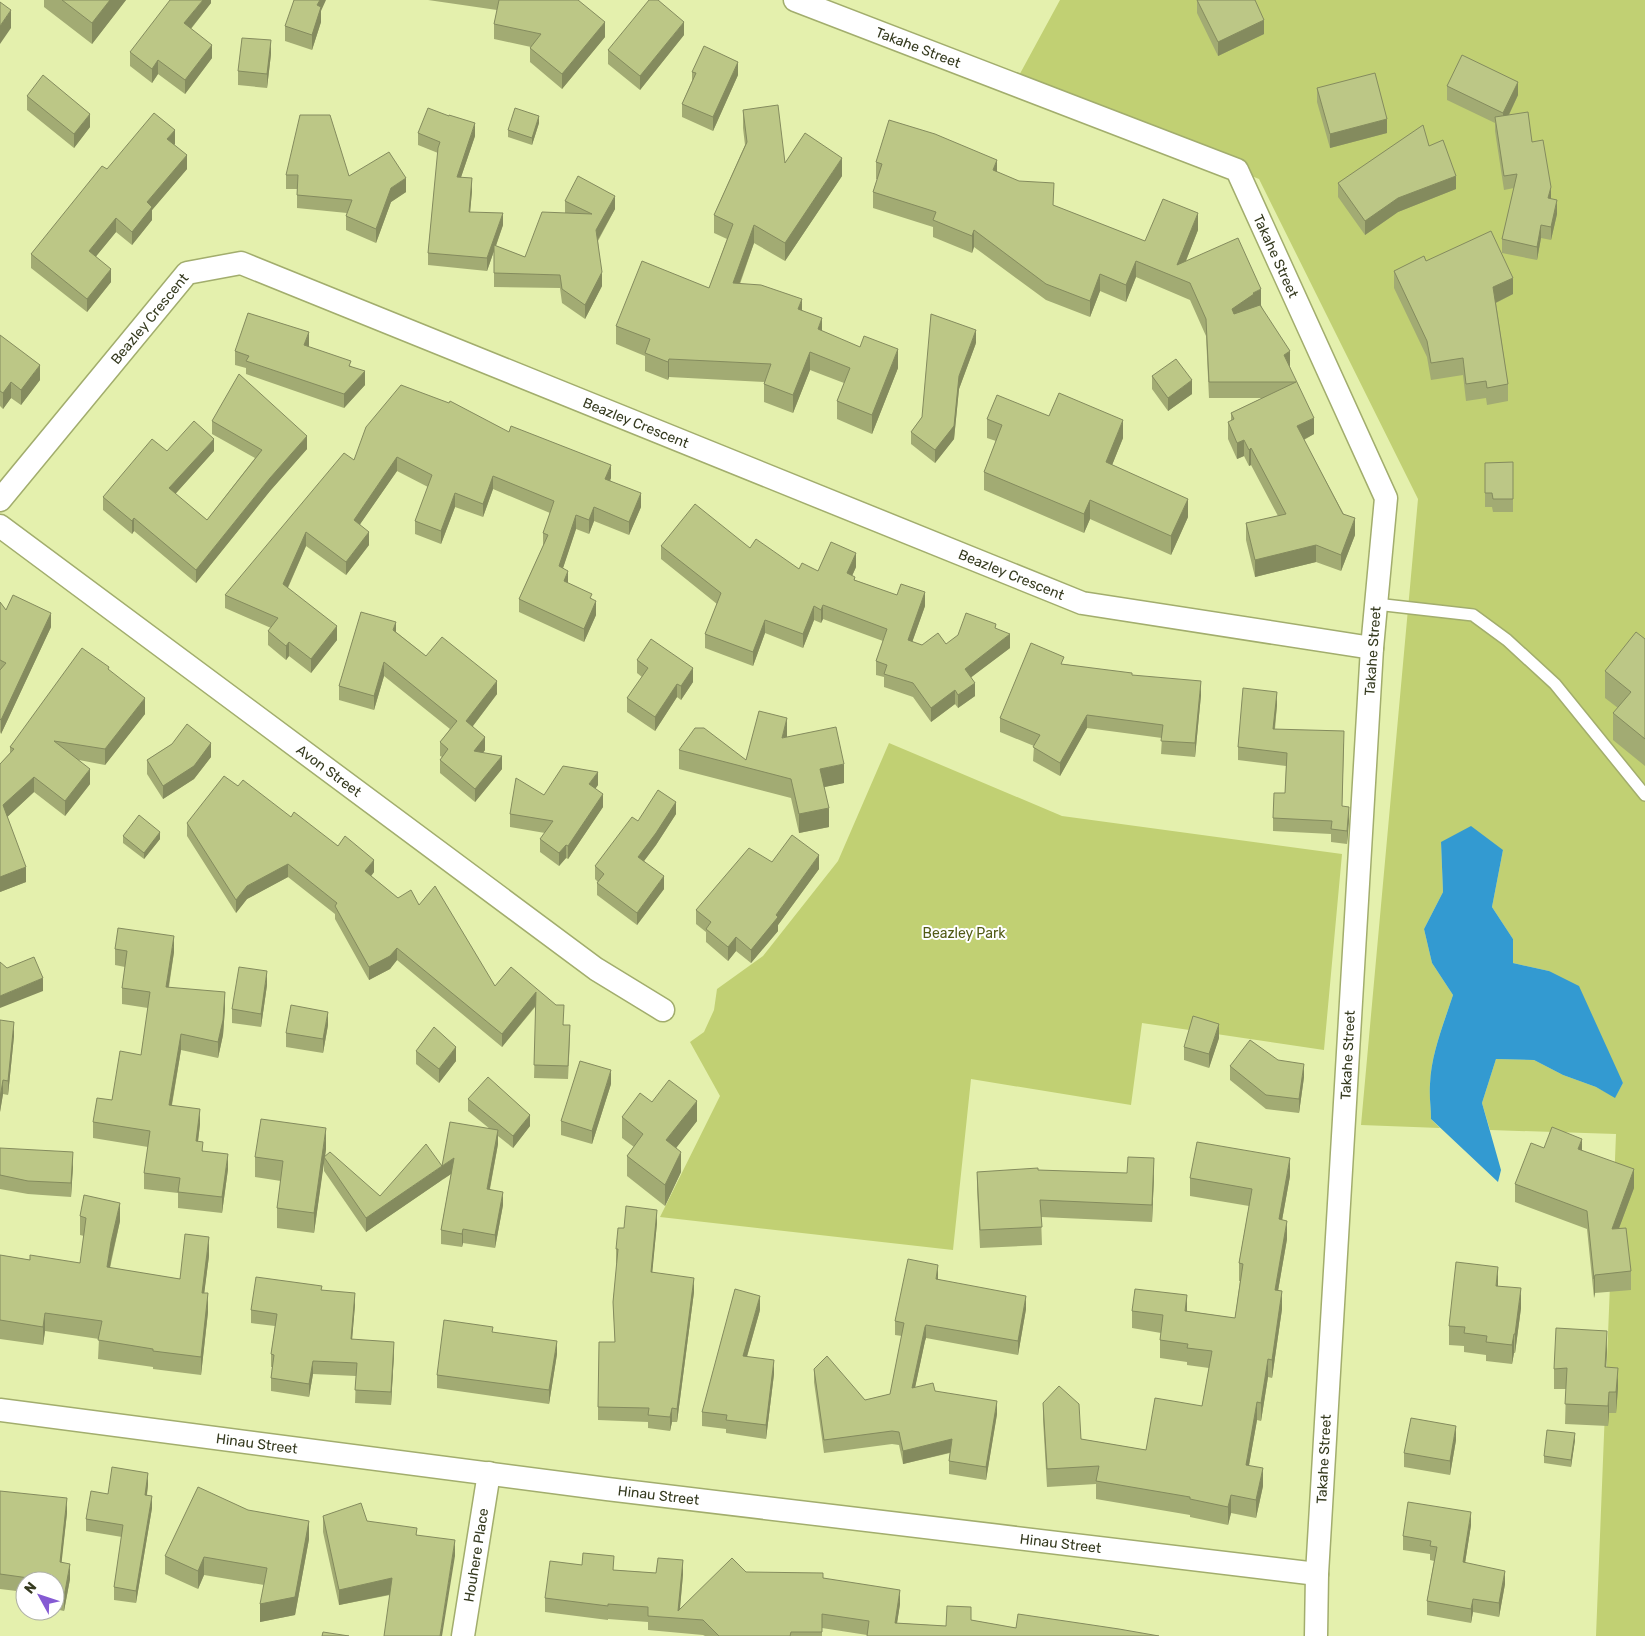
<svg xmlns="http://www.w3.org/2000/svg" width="1645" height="1636" viewBox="0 0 1645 1636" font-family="Rubik,sans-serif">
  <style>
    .green { fill: #c1d073 }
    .water { fill: #339ad1 }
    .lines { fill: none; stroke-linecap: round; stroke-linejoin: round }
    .lane-casing { stroke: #a2ad6d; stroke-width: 14 }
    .street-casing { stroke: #a2ad6d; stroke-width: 25 }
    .lane { stroke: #fff; stroke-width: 11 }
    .street { stroke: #fff; stroke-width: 22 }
    .wall { fill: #a2ab73 }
    .shaded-wall { fill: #848b5e }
    .building { fill: #bcc786; stroke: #848b5e }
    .labels { text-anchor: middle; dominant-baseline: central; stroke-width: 4; stroke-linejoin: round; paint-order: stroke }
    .street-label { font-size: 14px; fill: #353a1f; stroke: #fff }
    .park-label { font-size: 14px; fill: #525b15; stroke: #fff }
  </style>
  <rect width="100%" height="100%" fill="#e4f0ad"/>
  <!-- green -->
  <path class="green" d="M1060,0h585v1636h-49l20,-502 -126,-4 -8,-27 14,-44 38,1 29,15 33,12 19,10 8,-14 -74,-112 -36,-8v-24l-21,-32 11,-57 -62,-8 2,50 -19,37 8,34 21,32c-9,27 -22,60 -23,88 -1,12 1,24 1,36l9,9 -79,-3 57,-626 -159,-320 -243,-98z
    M889,743l173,73 280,38 -18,196 -182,-27 -11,82 -160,-26 -18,171 -293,-33 60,-121 -30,-54 14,-10 10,-22 3,-21 46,-33 75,-95z"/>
  <!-- water -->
  <path class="water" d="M1471,826l32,24 -11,57 21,32v24l36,8 30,15 44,97 -8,15 -19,-11 -33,-12 -29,-15 -38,-1 -14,44 19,67 -3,12 -67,-63c0,-12 -2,-24 -1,-35 1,-30 14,-61 23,-89l-21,-32 -8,-34 19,-37 -2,-50z"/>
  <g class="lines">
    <!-- lane casing -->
    <g class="lane-casing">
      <path id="lane" d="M1376,604l97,11 34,25 48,44 90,111"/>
    </g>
    <!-- street casing -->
    <g class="street-casing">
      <g id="street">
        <path id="s1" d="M795,0l442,170 149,328 -14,150 -55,926 -1,62"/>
        <path id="s2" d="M0,500l187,-227 54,-10 841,340 290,45"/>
        <path id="s3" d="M0,526l596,443 67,41"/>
        <path id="s4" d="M0,1410l607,79 710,85"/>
        <path id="s5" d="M463,1636l26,-163"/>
      </g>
    </g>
    <!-- lane -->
    <use href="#lane" class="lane"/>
    <!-- street -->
    <use href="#street" class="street"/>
  </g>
  <!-- wall -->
  <path class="wall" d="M44,0h82l-34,44 -48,-37z
    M211,0v3l-20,26 21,29 -27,36 -27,-20 -6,9 -22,-17v-14z
    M428,0h150l27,37 -43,52 -32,-27v-14l1,-1 -37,-8v-15l3,-14z
    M1197,0h58l9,34 -46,22 -21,-43z
    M321,11v11l-9,28 -27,-9v-15z
    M684,35l-44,55 -32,-26v-14z
    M271,54l-4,34 -29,-3v-14z
    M692,72l46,3 -25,56 -31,-14v-13l10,-23z
    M1447,86l71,9 -9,20 23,27 19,57 6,15 -6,26 -10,-2 -4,22 -35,-7v-14l12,-51 -10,2 -9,-59v-8l-48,-23z
    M1317,88l70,45 -57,15 -13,-46z
    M27,96l63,31 -16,21 -47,-38z
    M743,110l42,53 57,13 -57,85 -31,-18 -14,41 62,26 20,21 76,37 -26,66 -35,-15v-18l7,-18 -34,-13 -17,43 -29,-11v-18l1,-2 -96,-5 -1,3 -23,-9v-15l-29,-12v-18l93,-38 18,-49 -13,-6v-18l31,-70 -2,-17z
    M539,123l-7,22 -24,-8v-7z
    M418,133l57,3 -14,41 11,14 -2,21 33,13 -7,21 29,11 40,-44v-12l50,8 -17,32 4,45 -17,33 -23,-16 -2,-15 -66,-1v-36l-7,20 -59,-6v-12l10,-100 -20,-8z
    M175,144l-1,1 13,24 -35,41v10l-20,25 -16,-13 -20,24 15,26 -24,30 -56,-44v-14l76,-85z
    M1429,146l27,43 -58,23 -33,23 -27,-38v-14z
    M876,162l121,10 57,34 91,35 53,-11 -12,31 75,44 29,62 24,67 -10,6 51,95 -14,36 -25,-9 -61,15 -9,-37v-17l32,-7 -27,-51 -2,1 -5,-10 -7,3 -9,-20v-17l3,-1v-8l31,-15h-53l-3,-62 -16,-36 -54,-23 -10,25 -26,-11 -10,26 -44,-17 -72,-53 -2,6 -39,-16v-10l-60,-19v-16l4,-13h-1z
    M286,175l63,1 57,16 -15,10 -15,41 -30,-13v-14l1,-3 -50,-5v-19h-11z
    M1426,261l87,33 -17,9 12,81v17l-21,4 -1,-7 -20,3 -3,-26 -32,5 -4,-23 -33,-69v-17z
    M0,335l40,45 -19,25 -10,-7 -8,11 -3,-3z
    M976,343l-17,46 -5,50 -19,24 -24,-19v-12z
    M308,347l43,19 14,19 -21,23 -98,-34v-6l-11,-3v-14z
    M1152,376l40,18 -24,17 -16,-22z
    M1049,416l74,22 -11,27 76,52 -17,38 -81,-36 -6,14 -100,-43v-18l12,-31 -9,-3v-19z
    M212,421l95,28 -37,42 -74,92 -62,-52 -2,3 -29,-24v-13l111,-46 -39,43 32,26 48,-62 -43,-24z
    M509,432l102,46 -1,2 31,27 -12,28 -35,-14 -5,13 -13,-5 -13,39 5,15 24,16 4,16 -12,27 -65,-30v-13l24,-53v-13l7,-20 -57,-24 -10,28 -28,-10 -14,37 -26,-10v-13l13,-34 -31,-16 -37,53 9,21 -23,30 -40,-29 -18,42 49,52 -26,33 -22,-17 -3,4 -18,-15v-14l3,-3 -46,-20v-13l129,-135z
    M1513,462v50h-20l-1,-5h-7v-44z
    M661,546l89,2 49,21 19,2 38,-4 -4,9 3,4 70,26 -13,36 10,3 24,-1 50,-15 14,19 -39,29 4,19 -17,12 -3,-4 -24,18 -18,-25 -29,-10v-10l-8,-2v-14l7,-20 -60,-22 -2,4 -7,-3 -11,28 -38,-15 -12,33 -48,-18v-14l12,-30 -56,-45z
    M0,602l6,8 45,17 -50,107 -1,-2z
    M396,632l30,24 71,38 -24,32 12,24 -2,3 19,16 -27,33 -35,-29v-13l2,-3 -2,-1v-14l10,-13 -66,-53 -10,34 -35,-10v-14z
    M1645,639v127l-32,-26v-27l5,-5 -13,-10v-27z
    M637,660l56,22 -12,18 -4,-3 -22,34 -28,-19v-14l15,-21 -5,-4z
    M1064,664l68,11 69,20 -6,62 -34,-3 1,-16 -75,-10 -27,48 -27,-15 1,-15 -34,-14v-14z
    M109,670l36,44 -40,51 -26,-5 11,24 -25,32 -31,-24 -27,25 19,65 -26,10v-128l10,-11v-6z
    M1277,705l-2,24 69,15 -2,62 7,14 -2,24 -16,-2v-8l-58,-3v-13l12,-25 1,-27 -48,-6v-13z
    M787,737l57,46 -20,4 5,40 -30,6 -8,-35 -112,-29v-19l67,10z
    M172,744l39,13 -17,22 -31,20 -16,-25v-14z
    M598,785l-3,4 8,18 -35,52 -2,-1 -7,8 -19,-14v-13l5,-6 -35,-6v-13l34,-19z
    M238,786l53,31 47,29 36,26 -3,4 27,22 21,7 76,81 16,-19 53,58 6,13 -2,41 -34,-1 2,-72 -34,41 -105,-87 -7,9 -21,11 -34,-61v-5l-47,-37 -41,22 -11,14 -49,-77v-13z
    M676,814l-20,31 -12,16 20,28 -27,36 -40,-30v-12l1,-1 -3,-3v-13l43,-45z
    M123,836l37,3 -16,20 -21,-16z
    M772,862l47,7 -41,56v6l-27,32 -15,-12 -8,10 -22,-19v-10l-10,-8v-14z
    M115,949l59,3 -5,35 56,21 -2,27 -5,23 -37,-8 -9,55 28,19 -2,18 5,9 25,18 -6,44 -44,-5v-15l-34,-4v-16l4,-26 -55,-9v-16l19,-22 29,-45 7,-47 -26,-4v-16l3,-21 -10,-2z
    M267,985l-6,42 -29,-4v-14z
    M0,1020l14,16 -6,59 -5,-1 -3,18z
    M328,1025l-5,28 -37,-6v-14z
    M1219,1038l-10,30 -25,-8v-13z
    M416,1051l40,10 -17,22 -23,-19z
    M1230,1066l74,11 -5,36 -33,-4 -36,-29z
    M611,1084l-19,60 -31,-9v-14z
    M468,1099l62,27 -17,22 -15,-12v8l-8,45 13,16 -8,43 -32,-5 -1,4 -21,-3v-14l10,-56 -9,6 48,-51 -22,-18z
    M652,1102l45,19 -21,27 5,24 -16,34 -38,-30v-20l7,-9 -12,-9v-21z
    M0,1148l73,18 -2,31 -43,-3 -28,-5z
    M1544,1148l38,3 52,37 -15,40 12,43v19l-36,3 -1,5 -7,-69 -72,-27v-18z
    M326,1149l-1,8 55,39 62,-16 -76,52 -42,-61v-11l-10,73 -37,-5v-20l4,-27 -26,-4v-20z
    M1038,1170l116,5 -2,47 -111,-5 1,28 -62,3 -3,-59v-17z
    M1290,1176l-8,44 5,19 -9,52 4,18 -10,69 -4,-1 -7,44 -4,-1 -8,45 14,21 -7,32 -25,-5 -3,12 -38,-8v-2l-94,-16v-15l-49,3 -4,-67v-17l38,36 65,11 56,-44 7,-38 -22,-3v-3l-27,-4v-18l1,-7 -29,-5v-17h55l48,7 5,-37h-1v-18l10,-57 -59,-10v-18z
    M80,1216l40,5 -10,47 70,11 29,-23 -5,37 4,19 -7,63 -48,-6v-2l-55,-8 1,-20 -54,-8 -2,14 -43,-6v-84l30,5 50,3 4,-27 -4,-1z
    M657,1223l-5,49 42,20 -17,130h-5l-2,9 -22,-3v-6l-50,-2v-13l17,-65 -2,-40 4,-39h-1v-14l8,-21z
    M938,1279l88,30 -8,46 -92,-17 -1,3 -10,46 20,4 62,23 -11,66 -37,-6v-13l1,-8 -47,11 -4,-19 -7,-1 -68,9 -10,-71v-13l51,31 25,-6 12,-58 -7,-1v-14z
    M1498,1286l23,22 -6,45h-1l-2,11 -26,-3v-6l-22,-3v-6l-15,-1v-19z
    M322,1290l33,15 -3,34 42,15 -3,51 -36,-2 1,-27 -43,-2 -4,23 -38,-6v-13l1,-11h-1v-13l4,-28 -24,-3v-13z
    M760,1310l-13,47 27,17 -8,65 -40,-6v-4l-24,-3v-14z
    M1607,1351l-1,17 12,20 -2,25h-7l-1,13 -43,-2 1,-35h-12v-20z
    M557,1354l-8,50 -112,-16v-13z
    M1456,1440l-6,35 -46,-8v-14z
    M1575,1440l-4,27 -27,-4v-7z
    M148,1485l-1,10 5,13 -16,95 -22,-3v-13l8,-50 -36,-6v-12l22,-25z
    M0,1491l67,22 -6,50 9,16 -6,32 -9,-2v-28h-30v11l-25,-3z
    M248,1510l61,29 -14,76 -35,7 4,-37 -60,-10 -6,14 -33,-15v-18z
    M323,1516l44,5 50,14 38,21 -65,39 -51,10 -16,-73z
    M1471,1525l-6,38 40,21 -6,33 -26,-5 -2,11 -44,-8v-14l7,-40 -4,-1v-6l-27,-4v-14z
    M614,1570l42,3 27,1 -3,35 66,-37 77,6 77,26 -3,19 49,3 25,-6 45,8 103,1 -252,6 -45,-7v8h-117l-2,-1 -55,-5v-8l-40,-3v1l-63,-8v-14z"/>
  <!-- shaded-wall -->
  <path class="shaded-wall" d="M110,0h16l-34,44v-21z
    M203,0h8v3l-27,34v-14z
    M320,0h6l-5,11v11l-9,28v-15l5,-30z
    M11,10v18l-11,16v-18z
    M1264,20v14l-46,22v-14z
    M605,22v15l-43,52v-15z
    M684,22v13l-44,55v-14z
    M271,40v14l-4,34v-14z
    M212,45v13l-27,36v-14z
    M158,60v14l-6,9v-14z
    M738,62v13l-25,56v-14z
    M1518,82v13l-15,32v-14z
    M90,114v13l-16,21v-14z
    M539,116v7l-7,22v-7z
    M1387,119v14l-57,15v-14z
    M475,123v13l-18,53v-12z
    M175,130v14l-8,9v-14z
    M187,155v14l-35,41v10l-20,25v-13l15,-30z
    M842,158v18l-57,85v-18z
    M997,160v17l-4,-7z
    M1456,176v13l-58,23 -33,23v-14l33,-23z
    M406,178v14l-15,10 -15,41v-14l15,-41z
    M472,178v13l-3,33v-12z
    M1551,187v14l-3,-3z
    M615,196v13l-19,34v-13z
    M1557,200v14l-6,26v-13z
    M503,213v12l-16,46v-13z
    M1198,213v17l-19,48 -2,-13z
    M116,218v14l-27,33v-14z
    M754,225v18l-21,58v-18z
    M1541,225v13l-4,22v-13z
    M974,230v17l-2,6v-17z
    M1136,261v16l-10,25v-17z
    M111,269v13l-24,30v-13z
    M602,272v14l-17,33v-14z
    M1100,274v17l-10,26v-16z
    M1513,278v16l-20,10v-17z
    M1261,289v17l-29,20v-17l21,-16z
    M802,299v19l-4,-9z
    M822,318v18l-4,-7z
    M976,330v13l-17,46 -5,50 -19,24v-13l24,-74z
    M309,332v14l-5,13v-14z
    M898,349v19l-26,66v-19z
    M1290,351v17l-6,-13z
    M810,352v18l-17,43v-18z
    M669,359v18l-1,3v-18z
    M40,365v15l-19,25v-15z
    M365,371v14l-21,23v-14z
    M1192,380v14l-24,17v-13z
    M11,382v16l-8,11v-16z
    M1314,418v16l-17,9v-17z
    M1123,420v18l-17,42v-18z
    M307,436v13l-37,42 -74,92v-13l74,-92z
    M214,439v12l-45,50v-13z
    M1244,440v16l-7,3v-16z
    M1251,448v17l-2,1v-16z
    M397,457v14l-43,62v-13z
    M611,465v13l-6,14v-13z
    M493,476v13l-10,28v-13z
    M455,493v14l-14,37v-13z
    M641,493v14l-12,28v-13z
    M1188,499v18l-17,38v-19z
    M1090,500v19l-6,14v-19z
    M594,507v14l-5,13v-14z
    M576,515v14l-17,51v-14z
    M134,518v13l-2,3v-13z
    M1355,518v17l-14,36v-16z
    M306,532v14l-23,52v-14z
    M369,532v13l-23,30v-13z
    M1316,545v17l-61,15v-17z
    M856,553v14l-9,20v-14z
    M568,571v13l-4,-3z
    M925,592v14l-17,48v-14z
    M596,601v14l-12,27v-13z
    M823,605v14l-2,4v-13z
    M814,606v14l-11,28v-14z
    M51,613v14l-50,107v-14z
    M765,620v13l-12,33v-14z
    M396,622v13l-3,-5z
    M337,626v14l-26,33v-14z
    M1010,634v14l-45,34v-13z
    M289,642v14l-3,4v-14z
    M384,662v14l-10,34v-14z
    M693,668v14l-12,18v-14z
    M497,681v13l-31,41v-14z
    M1201,681v14l-6,62v-14z
    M975,683v13l-17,12v-13z
    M677,684v13l-22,34v-14z
    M955,690v14l-24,18v-14z
    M1277,692v13l-4,37v-13z
    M145,698v16l-40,51v-16z
    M1087,715v13l-27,48v-13z
    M787,718v19l-5,1z
    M485,737v13l-11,14v-13z
    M211,743v14l-17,22 -31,20v-13z
    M502,756v13l-27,33v-13z
    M844,764v19l-24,5v-19z
    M90,769v15l-25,32v-15z
    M598,772v13l-9,12v-13z
    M34,777v15l-31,29v-16z
    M603,794v13l-35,52v-13z
    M676,802v12l-20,31 -18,24v-12z
    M1349,807v13l-2,24v-13z
    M829,808v19l-30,6v-19z
    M160,832v7l-16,20v-6z
    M566,845v13l-7,8v-13z
    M819,855v14l-41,56v6l-27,32v-13z
    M374,860v12l-9,12v-13z
    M288,864v13l-41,22 -11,14v-13l11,-14z
    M26,867v15l-26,10v-15z
    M664,876v13l-27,36v-12z
    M174,936v16l-8,50v-15z
    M736,937v14l-8,10v-14z
    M397,948v12l-7,9 -21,11v-13z
    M267,971v14l-6,42v-13z
    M43,978v13l-43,17v-12z
    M225,992v16l-2,27 -5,23v-16z
    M536,992v13l-34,42v-13z
    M328,1012v13l-5,28v-14z
    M14,1022v14l-6,59v-14z
    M1219,1024v14l-10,30v-14z
    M181,1034v16l-12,70v-15z
    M456,1047v14l-17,22v-14z
    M1304,1064v13l-5,36v-14z
    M611,1070v14l-19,60v-13z
    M3,1080v14l-3,18v-14z
    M697,1101v20l-31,40v-21z
    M200,1109v15l-4,33v-16z
    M530,1115v11l-17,22v-12z
    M326,1128v21l-12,84v-20z
    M498,1130v14l-11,59v-14z
    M1582,1139v18l-4,-8z
    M73,1152v14l-2,31v-14z
    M681,1152v20l-16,34v-21z
    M228,1154v15l-6,44v-16z
    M454,1158v14l-12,8v-14z
    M1154,1158v17l-2,47v-17z
    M1290,1158v18l-11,61v-18z
    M442,1166v14l-76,52v-14z
    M1634,1169v19l-22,59v-18z
    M503,1192v13l-8,43v-13z
    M120,1203v18l-9,39 -4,26v-19l4,-25z
    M657,1210v13l-6,63v-14z
    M1287,1221v18l-12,69v-18z
    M463,1229v14l-1,4v-13z
    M209,1237v19l-7,55v-18z
    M938,1265v14l-2,13v-13z
    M1498,1267v19h-2z
    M1595,1275v18l-1,5v-19z
    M694,1278v14l-17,130v-13z
    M1521,1288v20l-6,45v-19z
    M1282,1291v18l-10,69v-18z
    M208,1293v19l-7,63v-18z
    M355,1293v12l-4,47v-13z
    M1187,1295v18l-2,-2z
    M760,1296v14l-17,60v-14z
    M1026,1296v13l-8,46v-14z
    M45,1313v18l-2,14v-18z
    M926,1325v13l-1,3 -13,61v-14l13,-61z
    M1607,1331v20l-2,37v-21z
    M1514,1334v19l-2,11v-19z
    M557,1341v13l-8,50v-14z
    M394,1342v12l-3,51v-13z
    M1268,1359v18l-7,44v-18z
    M774,1360v14l-8,65v-14z
    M313,1361v13l-4,23v-13z
    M1618,1368v20l-2,25v-21z
    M1609,1392v21l-1,13v-20z
    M997,1401v13l-11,66v-13z
    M1257,1402v18l-11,62v-17z
    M672,1408v14l-2,9v-14z
    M1456,1426v14l-6,35v-14z
    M1575,1433v7l-4,27v-7z
    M952,1439v13l-49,12v-13z
    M1263,1468v18l-7,32v-18z
    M148,1473v12l-3,22v-12z
    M1231,1495v18l-3,12v-18z
    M152,1496v12l-16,95v-12z
    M67,1498v15l-7,64v-15z
    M1471,1512v13l-8,51v-14z
    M309,1521v18l-14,76 -35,7v-18z
    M455,1540v16l-13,80h-2z
    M204,1557v18l-6,14v-18z
    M683,1560v14l-4,44 -1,-7z
    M70,1564v15l-6,32v-14z
    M1505,1571v13l-6,33v-14z
    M392,1578v16l-53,11v-15z
    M900,1590v14l-5,32v-13z
    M1473,1599v13l-2,11v-14z"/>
  <!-- building -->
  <path class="building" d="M62,0h48l-18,23z
    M170,0h33l-19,23 28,22 -27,35 -27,-20 -6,9 -22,-17z
    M294,0h26l-3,5 4,2 -9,28 -27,-9z
    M499,0h79l27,22 -43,52 -32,-26 11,-14 -47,-10z
    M649,0h9l26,22 -44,54 -32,-26z
    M1197,0h58l9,20 -46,22z
    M0,2l11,8 -11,16z
    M242,38l29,2 -4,34 -29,-3z
    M704,46l34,16 -25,55 -31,-13 14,-31 -4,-1z
    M1462,55l56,27 -15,31 -56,-27z
    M1375,73l12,46 -57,15 -13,-46z
    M43,75l47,39 -16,20 -47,-38z
    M778,105l7,58 20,-30 37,25 -57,85 -31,-18 -21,58 28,2 41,14 -4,10 24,9 -4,11 42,18 4,-11 34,13 -26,66 -35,-14 13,-33 -40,-16 -17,43 -29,-11 7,-20 -102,-5 -1,3 -23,-9 5,-14 -34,-13 26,-65 67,27 24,-64 -19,-9 33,-73 -4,-32z
    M428,108l21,8v-1l26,8 -18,54 15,1 -3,34 34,1 -16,45 -59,-5 10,-105 2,-6 -22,-9z
    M515,108l24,8 -7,22 -24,-8z
    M1528,112l4,30 11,-2 8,47 -3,11 9,2 -6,27 -10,-2 -4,22 -35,-8 15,-65 -13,2 -9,-59z
    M154,113l21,17 -8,9 20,16 -40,47 5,5 -20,25 -16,-14 -27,33 22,18 -24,30 -56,-45 71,-88 5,3z
    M300,115h30l19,61 40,-24 17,26 -15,10 -15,41 -30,-13 6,-16 -55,-5 1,-20h-12z
    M889,120l46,14 62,26 -4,10 26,11 35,2 -1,22 92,36 18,-42 35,14 -21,52 61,-27 23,51 -8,4 1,1 -22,15 2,5 26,-9 30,46 -6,4 30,63 -17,8 46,88 12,4 -14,37 -25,-10 -61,15 -9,-37 40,-9 -35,-66 -2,2 -5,-10 -7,3 -9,-21 6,-3 -3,-6 65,-31h-87l-3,-63 -16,-36 -54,-22 -10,24 -26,-11 -10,27 -44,-17 -72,-54 -2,6 -39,-16 3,-8 -63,-20 9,-28 -6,-2z
    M1423,125l6,21 14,-6 13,36 -58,22 -33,23 -27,-38z
    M578,176l37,20 -19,34 6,42 -17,33 -23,-16 -2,-14 -66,-2v-28l31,12 17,-45 50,2 -27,-13z
    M1491,231l22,47 -20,9 15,97 -21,4 -1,-7 -20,3 -3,-26 -32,5 -4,-22 -33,-70 30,-15 2,5z
    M248,313l61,19 -5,13 47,16 -2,5 16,5 -21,23 -98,-33 3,-5 -14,-5z
    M931,314l45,16 -17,46 -5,50 -19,24 -24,-18 11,-15z
    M0,335l40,30 -19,25 -10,-8 -8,11 -3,-2z
    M1176,359l16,21 -24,18 -16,-22z
    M239,374l68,62 -37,42 -74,92 -62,-52 -2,3 -29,-24 49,-58 15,12 27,-30 20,18 -45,49 38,32 55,-70 -50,-29z
    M401,385l48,18 1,-2 59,31 2,-6 100,39 -6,14 36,14 -12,29 -35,-15 -5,13 -13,-5 -17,51 9,5 -4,10 28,13 -2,4 6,3 -12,28 -65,-30 29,-64 -5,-2 11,-32 -61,-25 -10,28 -28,-11 -14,38 -26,-10 17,-46 -35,-18 -43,63 15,12 -23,30 -40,-30 -23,52 54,42 -26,33 -22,-17 -3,4 -18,-15 10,-13 -53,-23 119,-142 10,7 12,-33z
    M1059,393l64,27 -17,42 82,37 -17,37 -81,-36 -6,14 -100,-42 18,-47 -15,-6 10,-24 52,21z
    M1513,462v37h-20l-1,-6h-7v-30z
    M695,504l55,44 6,-9 43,30 3,-6 16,8 13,-29 25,11 -9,20 8,4 -1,3 43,15 4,-11 24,8 -17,48 14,5 16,-12 8,11 12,-9 8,-22 30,11 -1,4 15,6 -45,35 10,14 -17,12 -3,-5 -24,18 -18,-25 -29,-9 3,-9 -11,-4 11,-32 -64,-24 -2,5 -7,-4 -11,28 -38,-14 -12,32 -48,-18 16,-41 -60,-47z
    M13,595l38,18 -50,107 -1,-1v-49l6,-7 -6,-3v-58l6,8z
    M361,612l35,10 -3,8 33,26 16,-19 55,44 -31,40 19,16 -11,14 28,5 -27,33 -35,-29 8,-11 -8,-7 17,-21 -73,-59 -10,34 -35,-10z
    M1636,632l9,7v100l-32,-26 18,-21 -26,-21z
    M651,639l42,29 -12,18 -4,-2 -22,33 -28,-19 21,-30 -11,-8z
    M1031,643l33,14 -3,7 71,9v2l69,6 -6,62 -34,-2 2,-16 -76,-10 -27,48 -27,-16 7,-12 -40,-17z
    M82,648l27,19 -1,2 37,29 -40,51 -51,-8 36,28 -25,32 -31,-24 -31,28 23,62 -26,10v-113l14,-15 -4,-2z
    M1243,688l34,4 -4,37 71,2 -2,75 7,1 -2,24 -16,-2 1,-8 -59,-3 1,-25h11l2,-40 -49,-6z
    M759,711l28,7 -5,20 54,-11 8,37 -24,5 9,39 -30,6 -8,-35 -112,-29 16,-22h9l42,32z
    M187,724l24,19 -17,23 -31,20 -16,-26 25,-16z
    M563,766l35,6 -9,12 14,10 -35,52 -2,-1 -7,8 -19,-14 13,-18 -43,-7 6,-36 28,17z
    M224,776l14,10 5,-6 48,37 3,-5 44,34 7,-10 29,24 -9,11 33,27 13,-8 8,15 16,-19 60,100 16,-19 45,38h8l-1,20h7l-2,41 -34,-1 2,-73 -34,42 -105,-86 -7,8 -21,11 -34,-61 2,-3 -49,-39 -41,22 -11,14 -49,-77z
    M658,790l18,12 -20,31 -18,24 26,19 -27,37 -40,-30 7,-9 -9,-8 37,-49 6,4z
    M139,815l21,17 -16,21 -21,-17z
    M792,835l27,20 -43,60 2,2 -27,33 -15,-13 -8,10 -22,-18 5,-7 -15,-12 53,-62 23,14z
    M118,928l56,8 -8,51 59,5 -2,28 -5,22 -37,-8 -12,71 31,4 -4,32 7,1 -1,9 26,3 -6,43 -44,-5 2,-14 -36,-5 6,-42 -57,-9 4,-24 15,2 8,-49 21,4 9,-63 -28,-4 5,-37 -12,-2z
    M34,957l9,21 -43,18v-34l7,6z
    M239,967l28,4 -6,43 -29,-5z
    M291,1005l37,7 -5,27 -37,-6z
    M1193,1016l26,8 -10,30 -25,-7z
    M0,1020l14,2 -6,59 -5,-1 -3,18z
    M434,1027l22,20 -17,22 -23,-18z
    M1250,1040l28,20 26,4 -5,35 -33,-4 -36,-29z
    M580,1061l31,9 -19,61 -31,-10z
    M488,1077l42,38 -17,21 -45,-37z
    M669,1080l28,21 -31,39 15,12 -16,33 -38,-29 16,-22 -21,-17 18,-24 12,9z
    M261,1119l65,9 -12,85 -37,-5 6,-47 -28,-4z
    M450,1122l48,8 -11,59 16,3 -8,43 -32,-6 -1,5 -21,-4 13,-72 -12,8z
    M1552,1127l30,12 -4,10 56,20 -22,60 14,-1 5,43 -36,4 -1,4 -7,-68 -72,-27 16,-41 13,5z
    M1197,1142l93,16 -11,61 8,2 -12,69 7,1 -10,69 -4,-1 -7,44 -4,-1 -11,63 17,3 -7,32 -25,-5 -3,12 -38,-8v-2l-94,-16 3,-15 -52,3 -4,-66 16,-17 20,18 2,35 65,11 9,-52 47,8 10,-55 -25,-3 1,-4 -28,-4 3,-25 -31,-4 3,-22 52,6 -2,16 50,7 8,-54 -4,-1 13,-74 -62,-11z
    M426,1144l16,22 -76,52 -42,-61 6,-5 50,44z
    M0,1148l73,4 -2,31 -43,-2 -28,-6z
    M1128,1157l26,1 -2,47 -112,-5 2,27 -62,3 -3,-58 61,-4v2l89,3z
    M84,1195l36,8 -9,39 -4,25 73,12 5,-45 24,3 -7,56h6l-7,64 -48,-6v-2l-55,-9 4,-19 -57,-8 -2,14 -43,-7v-65l30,5v-5l50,8 6,-45 -6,-2z
    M626,1206l31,4 -6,62 43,6 -17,131 -5,-1 -2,9 -22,-2 1,-7 -51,-1 1,-65h16l-2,-40 5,-53h-2l2,-21h6z
    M908,1259l30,6 -2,14 90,17 -8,45 -92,-16 -1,2 -13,61 21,-5 2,8 62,10 -11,66 -37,-6 3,-22 -49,12 -4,-19 -7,-1 -68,9 -10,-71 13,-13 38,44 25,-6 14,-71 -9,-2z
    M1456,1262l42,5 -2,19 25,2 -6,46h-1l-2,11 -26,-3 1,-6 -23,-3 1,-6 -16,-1z
    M256,1277l66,9 -1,4 34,3 -4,46 43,3 -3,50 -36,-2 2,-27 -44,-2 -4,23 -38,-6 3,-23 -3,-1 6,-40 -26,-4z
    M735,1289l25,7 -17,60 31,4 -8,65 -40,-5 1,-5 -25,-3z
    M444,1320l49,7 -1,5 65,9 -8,49 -112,-15z
    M1556,1328l51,3 -2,36 13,1 -2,24h-7l-1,14 -43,-2 2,-36 -13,1z
    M1411,1418l45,8 -6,35 -46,-8z
    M1547,1430l28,3 -4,27 -27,-4z
    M112,1467l36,6 -3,22 7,1 -16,95 -22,-4 9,-62 -37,-6 5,-28 17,3z
    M198,1487l50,23 61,11 -14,76 -35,7 7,-36 -63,-11 -6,14 -33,-15z
    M0,1491l67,7 -7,64 10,2 -6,33 -9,-2v-14h-12v-1l-43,-6z
    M1408,1502l63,10 -8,50 42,9 -6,32 -26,-4 -2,10 -44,-8 10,-54 -7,-1 1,-5 -28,-5z
    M361,1503l6,18 50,7 -1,7 39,5 -15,96h-56l8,-58 -53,12 -16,-74z
    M583,1553l31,3 -1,14 43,3 2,-15 25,2 -5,51 54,-53 14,14 77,1v5l77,12 -5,33 51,3 1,-20 24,1v13l45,8 2,-14 101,15 40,7h-292l2,-15 -47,-7v18h-31l-1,4h-71l-16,-16 -55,-4v-9l-40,-3v2l-63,-8 5,-37 32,4z
    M323,1632l26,4h-27z"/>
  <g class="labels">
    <!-- street labels -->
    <g class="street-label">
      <text stroke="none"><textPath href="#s1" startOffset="132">Takahe Street</textPath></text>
      <text stroke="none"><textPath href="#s1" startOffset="568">Takahe Street</textPath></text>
      <text stroke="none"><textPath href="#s2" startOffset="235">Beazley Crescent</textPath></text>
      <text stroke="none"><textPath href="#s2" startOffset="775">Beazley Crescent</textPath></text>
      <text stroke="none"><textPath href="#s2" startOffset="1180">Beazley Crescent</textPath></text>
      <text transform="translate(1373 651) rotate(-86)">Takahe Street</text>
      <text stroke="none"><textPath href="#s3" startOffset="410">Avon Street</textPath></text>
      <text transform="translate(1348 1055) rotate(-87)">Takahe Street</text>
      <text stroke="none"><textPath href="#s4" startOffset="259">Hinau Street</textPath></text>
      <text transform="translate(1324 1459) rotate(-87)">Takahe Street</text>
      <text stroke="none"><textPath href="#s4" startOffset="664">Hinau Street</textPath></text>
      <text stroke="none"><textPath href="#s4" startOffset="1069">Hinau Street</textPath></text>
      <text stroke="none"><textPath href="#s5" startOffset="82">Houhere Place</textPath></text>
    </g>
    <!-- park labels -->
    <g class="park-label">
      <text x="964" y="933">Beazley Park</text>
    </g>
  </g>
  <!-- north arrow -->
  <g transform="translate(40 1596) rotate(310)"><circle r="24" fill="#ffffff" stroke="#aeb0a5"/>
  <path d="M0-4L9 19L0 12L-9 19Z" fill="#855ad3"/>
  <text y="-8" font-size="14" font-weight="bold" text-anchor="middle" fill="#353a1f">N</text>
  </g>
</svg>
